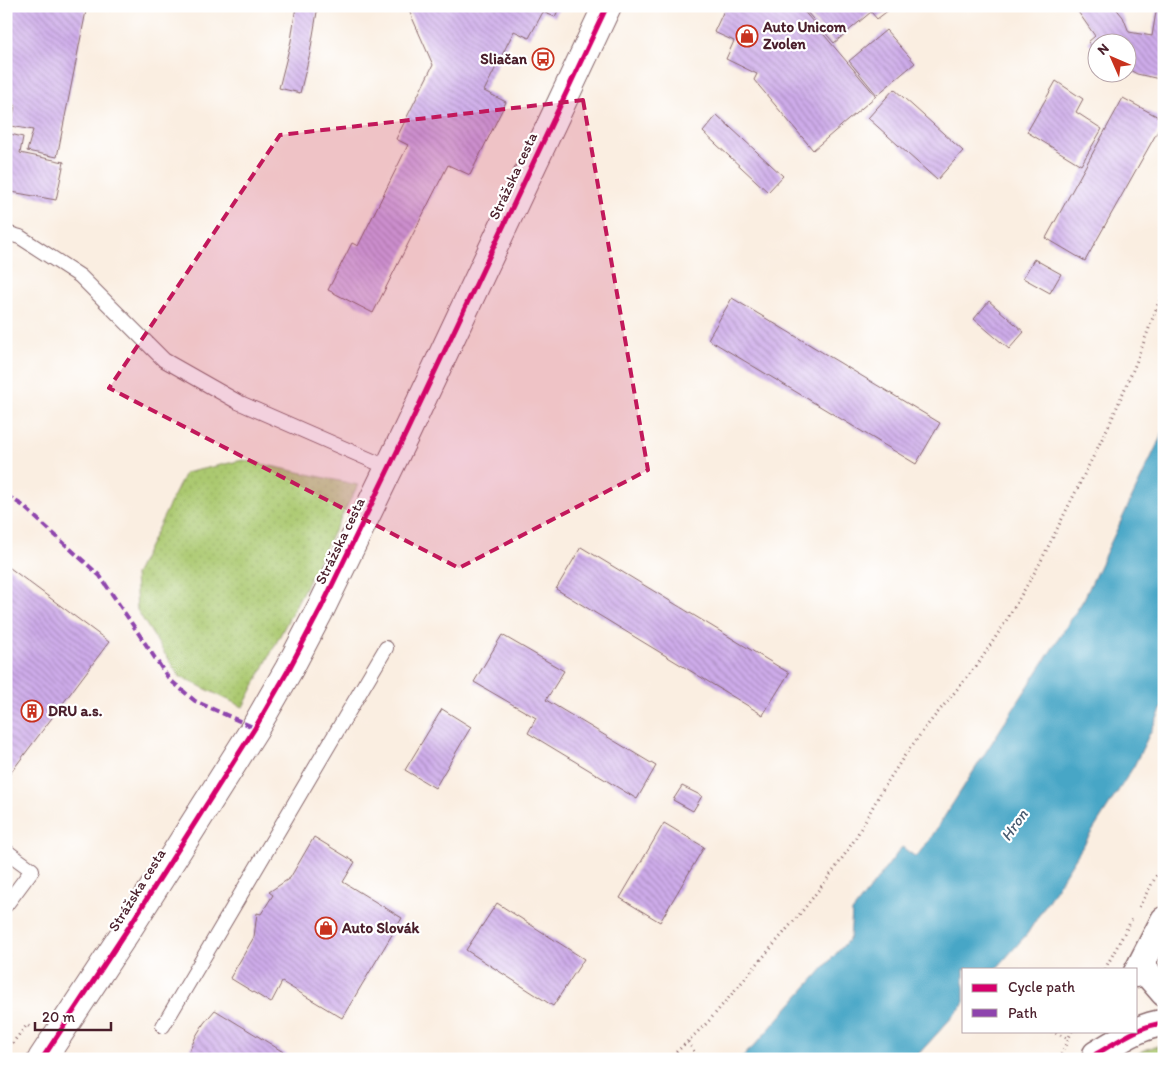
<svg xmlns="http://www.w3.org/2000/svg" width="1170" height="1065" viewBox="0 0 1170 1065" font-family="Itim,sans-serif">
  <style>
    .grass { fill: url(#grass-dots); stroke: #7a744e }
    .water { fill: #47a6c6; stroke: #486278 }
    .building { fill: url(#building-back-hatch) }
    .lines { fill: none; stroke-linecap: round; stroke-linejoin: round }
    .service-casing { stroke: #88676b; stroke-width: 16 }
    .minor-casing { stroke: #88676b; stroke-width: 29 }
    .tertiary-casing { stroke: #88676b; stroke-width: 30 }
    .path { stroke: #88676b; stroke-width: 3; stroke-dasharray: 1 4; stroke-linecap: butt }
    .service { stroke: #fff; stroke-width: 14 }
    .minor { stroke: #fff; stroke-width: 26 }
    .tertiary { stroke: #fff; stroke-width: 28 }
    .quiet { stroke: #8e44ad; stroke-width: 4; stroke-dasharray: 8 4; stroke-linecap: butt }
    .cycleway-casing { stroke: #fff; stroke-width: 8 }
    .cycleway { stroke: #d6006c; stroke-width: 5 }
    .marked { fill: #c2185b; fill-opacity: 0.2; stroke: #c2185b; stroke-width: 4; stroke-dasharray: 10 6; stroke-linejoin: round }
    .labels { text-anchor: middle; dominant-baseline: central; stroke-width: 4.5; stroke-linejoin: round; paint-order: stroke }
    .poi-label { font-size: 15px; font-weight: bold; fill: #4a1f2b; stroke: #fff; text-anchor: start }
    .street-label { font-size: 15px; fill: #4a1f2b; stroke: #fff }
    .water-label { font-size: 16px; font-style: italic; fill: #495c71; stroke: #fff }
  </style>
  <defs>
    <pattern id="grass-dots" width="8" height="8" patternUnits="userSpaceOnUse" patternTransform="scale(1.25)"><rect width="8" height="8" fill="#abc970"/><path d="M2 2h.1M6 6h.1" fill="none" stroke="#95ac61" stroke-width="1.8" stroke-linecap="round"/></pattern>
    <pattern id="building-back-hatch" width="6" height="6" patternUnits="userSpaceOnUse" patternTransform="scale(1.25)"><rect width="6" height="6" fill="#ceacea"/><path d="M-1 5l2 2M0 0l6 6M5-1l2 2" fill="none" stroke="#a98bbe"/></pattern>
  </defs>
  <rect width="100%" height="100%" fill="#fff"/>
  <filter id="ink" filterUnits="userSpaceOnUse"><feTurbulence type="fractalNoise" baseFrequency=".02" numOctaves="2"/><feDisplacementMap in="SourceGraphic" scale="10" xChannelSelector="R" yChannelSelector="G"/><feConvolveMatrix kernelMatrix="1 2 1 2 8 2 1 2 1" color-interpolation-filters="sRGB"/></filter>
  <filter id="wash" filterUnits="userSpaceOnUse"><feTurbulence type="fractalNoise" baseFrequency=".0096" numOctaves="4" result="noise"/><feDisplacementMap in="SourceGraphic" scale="20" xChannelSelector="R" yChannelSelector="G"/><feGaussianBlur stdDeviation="1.12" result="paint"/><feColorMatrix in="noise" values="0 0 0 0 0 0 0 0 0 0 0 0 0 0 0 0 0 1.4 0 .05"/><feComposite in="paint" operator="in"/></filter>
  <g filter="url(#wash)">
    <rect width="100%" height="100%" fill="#faeee1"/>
    <!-- grass -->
    <path class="grass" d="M243,460l115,25 -115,222 -64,-31 -42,-66 -2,-35 50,-102z
      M1164,1045v14h-34c11,-8 21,-13 34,-14z"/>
    <!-- water -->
    <path class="water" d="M1164,430v274l-30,62 -107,168 -31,35h-32v35l-50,55h-174l14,-13 96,-108 2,-26 50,-65 14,10 14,-18 154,-240z"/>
    <g id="blocks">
      <!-- building -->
      <path class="building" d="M6,6h81l-30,151 -30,-6 6,-21 -22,-4 4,-21 -9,-2z
        M296,6h22l-8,47 -10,40 -21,-5 12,-47z
        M407,6h153l-5,11 -12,-5 -14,26 -15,-7 -30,60 22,11 -36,73 -22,-10 -75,148 -45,-23 24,-47 6,3 50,-101 -12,-6 37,-74z
        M726,6h80l-4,3 74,87 -63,54 -59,-70 3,-6 -31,-15 8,-18 -20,-9z
        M811,6h83l-17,13 -6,-7 -37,31 -28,-32z
        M1074,6h40l9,11 6,15 23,4 5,-30h7v74l-27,-6 -9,-5v-27h-30v12l-10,-12 7,-6z
        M886,30l29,33 -38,32 -28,-34z
        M1056,81l27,18 -7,13 26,17 -21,36 -54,-33z
        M894,89l69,62 -26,29 -69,-62z
        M1123,98l41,22 -79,141 -39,-23z
        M717,115l66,61 -15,16 -65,-60z
        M6,128l5,1 -1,5 13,3 -3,16 44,9 -8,38 -50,-9z
        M1034,259l27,15 -11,19 -27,-15z
        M732,298l208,125 -24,41 -208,-125z
        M989,301l35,31 -15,17 -35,-30z
        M581,547l208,126 -26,42 -207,-126z
        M6,565l103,77 -103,137z
        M502,635l62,36 -18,29 110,66 -19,33 -109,-66 8,-15 -62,-36z
        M442,709l29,18 -36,61 -30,-18z
        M682,786l20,10 -9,15 -20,-11z
        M664,823l40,24 -44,75 -40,-24z
        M314,837l41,25 -12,20 59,36 -60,100 -60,-36 -11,21 -41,-25 24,-41 3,-24 4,1 12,-19 -4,-3 21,-14z
        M497,903l87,56 -31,47 -87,-56z
        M215,1010l54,33 25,16h-93l-12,-7 7,-16 8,-13z"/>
    </g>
  </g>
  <g filter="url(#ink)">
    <use href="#blocks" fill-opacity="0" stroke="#88676b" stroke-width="1"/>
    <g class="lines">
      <!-- service casing -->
      <g class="service-casing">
        <path id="service" d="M6,233l14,4 60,39 84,84 74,42 151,66
          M6,851l26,19 -26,35
          M163,1026l223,-378"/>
      </g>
      <!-- minor casing -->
      <g class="minor-casing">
        <path id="minor" d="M1142,964l9,14 13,15
          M1136,974l28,-54
          M1096,1054c21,-12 44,-29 68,-31"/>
      </g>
      <!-- tertiary casing -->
      <g class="tertiary-casing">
        <path id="tertiary" d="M42,1059l87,-132 126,-199 34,-59 33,-63 84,-173 201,-427"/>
      </g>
      <!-- path -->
      <path class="path" d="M1139,907l25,-45
        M1105,969l28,-52
        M1051,1031l18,8
        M688,1042l11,17
        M6,1051l21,-26 4,3
        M669,1059l39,-37 96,-113 33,-43 18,-27 26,-47 24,-37 20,-27 53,-64 28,-43 34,-58 70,-140 26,-60 28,-75
        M1059,1059l13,-28"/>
      <!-- service -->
      <use href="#service" class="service"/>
      <!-- minor -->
      <use href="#minor" class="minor"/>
      <!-- tertiary -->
      <use href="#tertiary" class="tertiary"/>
      <!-- quiet -->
      <path class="quiet" d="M6,495l16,10 78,71 69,103 26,22 60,27"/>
      <!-- cycleway casing -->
      <g class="cycleway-casing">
        <path id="cycleway" d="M1096,1054c21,-12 44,-29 68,-31
          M42,1059l87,-132 126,-199 34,-59 33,-63 84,-173 201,-427"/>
      </g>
      <!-- cycleway -->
      <use href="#cycleway" class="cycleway"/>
    </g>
  </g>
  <!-- marked area -->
  <path class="marked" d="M583,100l65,370 -189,98 -350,-180 171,-253z"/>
  <!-- icons -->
  <defs>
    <g id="shop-ring" transform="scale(1.125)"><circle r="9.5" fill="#fff" stroke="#c8321e" stroke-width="1.5"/><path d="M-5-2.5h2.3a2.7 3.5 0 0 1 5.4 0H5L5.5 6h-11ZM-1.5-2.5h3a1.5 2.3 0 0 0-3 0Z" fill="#c8321e"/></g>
    <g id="bus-ring" transform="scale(1.125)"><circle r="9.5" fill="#fff" stroke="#c8321e" stroke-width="1.5"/><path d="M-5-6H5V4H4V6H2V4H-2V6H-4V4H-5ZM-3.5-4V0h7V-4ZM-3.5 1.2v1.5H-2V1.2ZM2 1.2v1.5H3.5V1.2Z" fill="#c8321e"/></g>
    <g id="building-ring" transform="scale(1.125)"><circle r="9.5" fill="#fff" stroke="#c8321e" stroke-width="1.5"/><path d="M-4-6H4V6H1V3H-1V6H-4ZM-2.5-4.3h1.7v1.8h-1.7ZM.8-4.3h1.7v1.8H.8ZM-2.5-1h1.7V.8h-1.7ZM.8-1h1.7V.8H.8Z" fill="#c8321e"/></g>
  </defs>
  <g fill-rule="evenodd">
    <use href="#shop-ring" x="747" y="36"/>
    <use href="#bus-ring" x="543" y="59"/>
    <use href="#building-ring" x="32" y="711"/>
    <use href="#shop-ring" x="326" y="928"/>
  </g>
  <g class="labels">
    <!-- poi labels -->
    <g class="poi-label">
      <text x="763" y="27">Auto Unicom<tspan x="763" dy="17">Zvolen</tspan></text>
      <text x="527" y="59" text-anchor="end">Sliačan</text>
      <text x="48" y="711">DRU a.s.</text>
      <text x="342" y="928">Auto Slovák</text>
    </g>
    <!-- street labels -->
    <g class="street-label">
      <text transform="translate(513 176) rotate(-65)">Strážska cesta</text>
      <text transform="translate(340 541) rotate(-64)">Strážska cesta</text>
      <text transform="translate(137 890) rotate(-58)">Strážska cesta</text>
    </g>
    <!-- water labels -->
    <g class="water-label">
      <text transform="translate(1014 825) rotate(-55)">Hron</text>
    </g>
  </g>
  <!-- margin -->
  <rect width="1170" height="1065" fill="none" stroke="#fff" stroke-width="25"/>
  <!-- legend -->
  <rect x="962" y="968" width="175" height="65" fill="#ffffff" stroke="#b7a5aa"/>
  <rect x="972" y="984" width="25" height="8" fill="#d6006c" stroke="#b7a5aa"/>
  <text x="1008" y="992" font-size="15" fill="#4a1f2b">Cycle path</text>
  <rect x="972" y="1009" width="25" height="8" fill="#8e44ad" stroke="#b7a5aa"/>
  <text x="1008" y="1018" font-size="15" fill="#4a1f2b">Path</text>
  <!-- north arrow -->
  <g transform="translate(1112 58) rotate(315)"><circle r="24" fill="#ffffff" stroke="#b7a5aa"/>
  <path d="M0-4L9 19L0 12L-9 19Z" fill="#c8321e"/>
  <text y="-8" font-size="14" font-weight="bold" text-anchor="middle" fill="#4a1f2b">N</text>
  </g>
  <!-- scale -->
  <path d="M35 1022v8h76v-8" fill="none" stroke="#4a1f2b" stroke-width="2.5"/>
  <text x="42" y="1022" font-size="15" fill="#4a1f2b" stroke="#ffffff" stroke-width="4" paint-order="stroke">20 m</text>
</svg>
